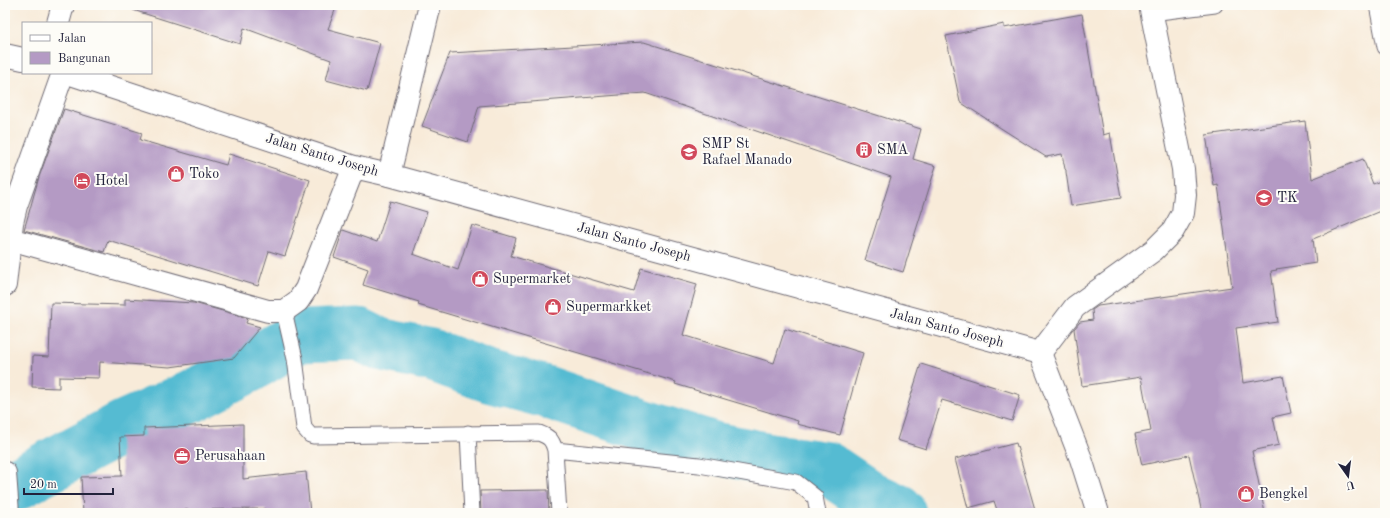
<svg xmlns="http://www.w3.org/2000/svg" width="1390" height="518" viewBox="0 0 1390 518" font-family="'Old Standard TT',serif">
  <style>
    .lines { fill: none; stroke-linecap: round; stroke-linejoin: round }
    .river { stroke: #54bbd2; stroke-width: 53 }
    .building { fill: #b49ac4 }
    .lane-casing { stroke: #6d6872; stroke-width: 17 }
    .street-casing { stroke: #6d6872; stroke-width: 24 }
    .secondary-casing { stroke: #6d6872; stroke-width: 24 }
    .lane { stroke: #fff; stroke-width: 15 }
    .street { stroke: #fff; stroke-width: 22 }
    .secondary { stroke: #fff; stroke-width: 22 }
    .labels { text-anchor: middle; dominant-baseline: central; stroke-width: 4; stroke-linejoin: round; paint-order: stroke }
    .poi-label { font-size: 14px; fill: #22223b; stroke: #fdfcf7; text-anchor: start }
    .street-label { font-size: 14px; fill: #22223b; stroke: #fdfcf7 }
  </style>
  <rect width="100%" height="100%" fill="#fdfcf7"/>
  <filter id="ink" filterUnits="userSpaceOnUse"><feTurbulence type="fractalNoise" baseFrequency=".025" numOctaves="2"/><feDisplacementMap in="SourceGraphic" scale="8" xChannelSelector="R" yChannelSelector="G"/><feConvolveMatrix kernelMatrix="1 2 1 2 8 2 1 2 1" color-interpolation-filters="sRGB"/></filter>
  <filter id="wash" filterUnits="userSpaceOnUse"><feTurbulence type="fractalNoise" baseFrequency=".012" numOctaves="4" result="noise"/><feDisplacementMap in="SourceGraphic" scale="16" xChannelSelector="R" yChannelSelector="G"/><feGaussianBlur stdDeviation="0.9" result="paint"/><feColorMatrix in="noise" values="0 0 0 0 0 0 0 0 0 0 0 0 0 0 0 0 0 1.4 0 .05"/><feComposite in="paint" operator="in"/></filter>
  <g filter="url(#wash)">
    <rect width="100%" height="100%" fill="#f8ebd9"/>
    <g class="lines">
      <!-- river -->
      <path class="river" d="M5,490l120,-64 61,-27 62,-32 51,-31 60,-2 20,10 52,11 57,21 58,16 105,36 63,20 61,12 52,8 43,29 28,13 2,3"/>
    </g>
    <g id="blocks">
      <!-- building -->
      <path class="building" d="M134,5h203l-9,24 52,14 -13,48 -41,-11 5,-20 -87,-32 -4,16 -107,-34z
        M1082,14l21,121 7,-2 11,65 -50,8 -5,-34v-2l-1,-1 -3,-15 -16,3 -86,-55 -14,-66 58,-12v4z
        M644,42l277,87 -8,30 23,7 -33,106 -38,-12 26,-83 -246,-84 -166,13 -11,36 -46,-16 28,-73z
        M64,109l78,24 -2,7 86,25 3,-11 81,26 -25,76 -16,-5 -11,35 -150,-46 -4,12 -80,-22 15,-53z
        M1305,121l7,58 51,-20 10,25 12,-5v30l-72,30 3,24 -40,6 1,1 -6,1 7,51 -42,6 7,55 40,-7 8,37 -18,4 6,28 -27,6 13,62h-63l-13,-58 -47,10 -7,-31 16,-3 -10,-54 -59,9 -8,-57 6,-7 13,-2 -1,-10 6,-4 134,-19 -14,-102 -4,1 -8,-51z
        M390,201l37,11 -14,42 45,16 14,-45 44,13 -5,18 123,36 7,-24 56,16 -14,51 91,28 11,-34 78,24 -23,82 -43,-11 1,-3 -123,-37 1,-2 -258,-77 1,-3 -56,-17 5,-16 -34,-12 9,-27 34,12z
        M125,299l69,4 54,15 -2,5 14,4 -26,31 -64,9 -70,-5 -1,16 -40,-1v11l-27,-1 1,-31 16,1 2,-54 74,2z
        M921,364l99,31 -8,26 -70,-21 -16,49 -29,-9z
        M243,424v55l63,-7 4,41h-44l-1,-4 -101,1v3h-81l-2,-36 41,-1 -2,-39 24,-1v-8z
        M1016,443l20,70h-38l-4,-12 -26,7 -13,-49z
        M548,490l1,23h-68l-1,-22z"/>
    </g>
  </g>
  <g filter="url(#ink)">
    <use href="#blocks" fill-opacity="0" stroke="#6d6872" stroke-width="1"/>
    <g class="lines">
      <!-- lane casing -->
      <g class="lane-casing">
        <path id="lane" d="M1377,5l8,42
          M1151,13l64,-8
          M284,311l11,48 9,69 6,7 3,1 226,-3c10,4 13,6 16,17l4,63
          M468,433l4,80
          M555,450l144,15 97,17 19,15 3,16"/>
      </g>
      <!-- street casing -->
      <g class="street-casing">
        <path id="street" d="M58,23l5,-18
          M389,175l41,-170
          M10,239l258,72h16l14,-10 8,-12 48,-122
          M5,285l7,-62 4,-17 47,-133
          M1040,353l35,-46 79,-57 19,-19 10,-18 2,-18 -2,-26 -33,-164
          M5,473l3,40"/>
      </g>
      <!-- secondary casing -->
      <g class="secondary-casing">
        <path id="secondary" d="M5,55l18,4
          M68,73l286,94 35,8 651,178 41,106 17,54"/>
      </g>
      <!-- lane -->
      <use href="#lane" class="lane"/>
      <!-- street -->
      <use href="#street" class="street"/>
      <!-- secondary -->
      <use href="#secondary" class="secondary"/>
    </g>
  </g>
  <!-- icons -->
  <defs>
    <g id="building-disc" transform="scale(0.9)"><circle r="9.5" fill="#d1495b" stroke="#fdfcf7"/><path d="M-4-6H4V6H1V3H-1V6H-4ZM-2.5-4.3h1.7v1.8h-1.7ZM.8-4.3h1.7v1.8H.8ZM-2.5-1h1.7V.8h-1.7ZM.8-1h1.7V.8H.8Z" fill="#fff"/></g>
    <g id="school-disc" transform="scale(0.9)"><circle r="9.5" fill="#d1495b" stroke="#fdfcf7"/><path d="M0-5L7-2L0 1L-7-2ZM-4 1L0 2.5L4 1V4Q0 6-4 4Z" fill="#fff"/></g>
    <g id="shop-disc" transform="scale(0.9)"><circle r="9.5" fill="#d1495b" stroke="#fdfcf7"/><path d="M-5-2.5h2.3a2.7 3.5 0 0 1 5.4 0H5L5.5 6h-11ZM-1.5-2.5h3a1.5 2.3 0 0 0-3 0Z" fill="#fff"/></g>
    <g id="hotel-disc" transform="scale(0.9)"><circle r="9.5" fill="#d1495b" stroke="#fdfcf7"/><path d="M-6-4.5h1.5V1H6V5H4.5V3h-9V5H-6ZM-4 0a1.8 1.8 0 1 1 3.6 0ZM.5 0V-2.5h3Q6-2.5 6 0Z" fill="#fff"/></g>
    <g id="office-disc" transform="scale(0.9)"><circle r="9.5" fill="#d1495b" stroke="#fdfcf7"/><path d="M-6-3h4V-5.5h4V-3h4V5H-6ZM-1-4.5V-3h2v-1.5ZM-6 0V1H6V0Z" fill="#fff"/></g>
  </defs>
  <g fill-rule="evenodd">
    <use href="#building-disc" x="864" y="150"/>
    <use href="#school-disc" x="689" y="152"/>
    <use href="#shop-disc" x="176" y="174"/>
    <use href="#hotel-disc" x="82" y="181"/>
    <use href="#school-disc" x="1264" y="198"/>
    <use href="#shop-disc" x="480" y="279"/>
    <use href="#shop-disc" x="553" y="307"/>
    <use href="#office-disc" x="182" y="456"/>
    <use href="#shop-disc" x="1246" y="494"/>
  </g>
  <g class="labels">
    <!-- poi labels -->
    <g class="poi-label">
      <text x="702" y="144">SMP St<tspan x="702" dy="16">Rafael Manado</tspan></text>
      <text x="877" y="150">SMA</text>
      <text x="189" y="174">Toko</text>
      <text x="95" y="181">Hotel</text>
      <text x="1277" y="198">TK</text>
      <text x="493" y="279">Supermarket</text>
      <text x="566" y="307">Supermarkket</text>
      <text x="195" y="456">Perusahaan</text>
      <text x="1259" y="494">Bengkel</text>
    </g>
    <!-- street labels -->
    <g class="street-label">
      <text transform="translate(322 155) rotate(17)">Jalan Santo Joseph</text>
      <text transform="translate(634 242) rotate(15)">Jalan Santo Joseph</text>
      <text transform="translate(947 328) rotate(15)">Jalan Santo Joseph</text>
    </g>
  </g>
  <!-- margin -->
  <rect width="1390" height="518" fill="none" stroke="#fdfcf7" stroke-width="20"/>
  <!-- legend -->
  <rect x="22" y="22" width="130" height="52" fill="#fdfcf7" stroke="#a5a5ac"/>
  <rect x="30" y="35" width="20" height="6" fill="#ffffff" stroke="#a5a5ac"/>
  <text x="58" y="42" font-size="12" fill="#22223b">Jalan</text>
  <rect x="30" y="52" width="20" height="12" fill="#b49ac4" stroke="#a5a5ac"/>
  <text x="58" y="62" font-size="12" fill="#22223b">Bangunan</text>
  <!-- north arrow -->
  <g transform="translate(1348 476) rotate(166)" stroke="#fdfcf7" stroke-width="3" paint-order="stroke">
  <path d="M0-3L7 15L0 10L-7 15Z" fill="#22223b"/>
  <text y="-6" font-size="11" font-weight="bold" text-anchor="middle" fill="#22223b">U</text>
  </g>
  <!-- scale -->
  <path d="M24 488v6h89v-6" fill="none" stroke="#22223b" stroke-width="2"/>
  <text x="30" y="488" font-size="12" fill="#22223b" stroke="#fdfcf7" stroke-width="3" paint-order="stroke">20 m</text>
</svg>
